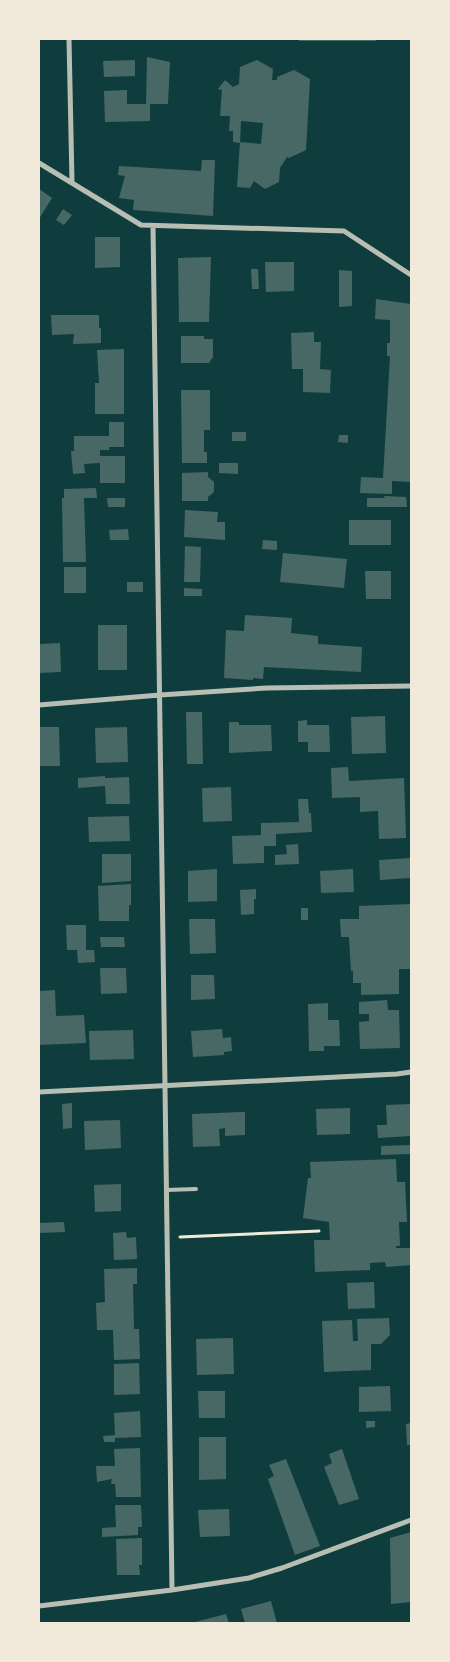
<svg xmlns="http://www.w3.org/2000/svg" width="450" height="1662" viewBox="0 0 450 1662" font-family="'Asap Condensed',sans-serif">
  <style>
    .building { fill: #486865 }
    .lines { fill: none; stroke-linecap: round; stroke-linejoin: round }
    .path { stroke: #f1e9da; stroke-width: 3 }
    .service { stroke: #b8beb3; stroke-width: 4 }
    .minor { stroke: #b8beb3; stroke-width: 5 }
  </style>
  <rect width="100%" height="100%" fill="#0f3d3e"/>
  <!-- building -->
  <path class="building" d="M299,39h77v2h-77z
    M147,57l23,5 -2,42h-18v17l-45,1 -1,-31 23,-1v14h19z
    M135,60v16l-31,1 -1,-16z
    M257,60l16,9 -1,11h5v-3l17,-7 16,9 -4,71 -17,8 -2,-1 -7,11 -1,14 -14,7 -11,-8 -4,7 -13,-1 3,-45 21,2 2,-21 -22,-2 -1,22 -7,-1v-11h-4l1,-15h-10l2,-26 -4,-1 7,-9 8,7 6,-3 1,-17z
    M202,160h13l-2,56 -80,-6 1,-10 -15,-2 6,-22 -7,-1 1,-9 82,5z
    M39,189l13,9 -13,21z
    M63,209l9,6 -8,10 -8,-5z
    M95,237h25v30l-25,1z
    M211,257l-2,65h-30l-1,-64z
    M265,262h29v29l-28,1z
    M251,269h7l1,20h-7z
    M339,270l13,1v35l-13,1z
    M376,299l35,5v178l-19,-1v13l-32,-1 1,-16 22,1 7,-122h-3v-13h3v-23l-15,-1z
    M51,315h48v13h2v15l-28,1 1,-10 -22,1z
    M314,332v10h7l-1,27 11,1 -1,23 -27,-1v-23h-11l-1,-36z
    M181,336h23v3h9v18l-4,6h-28z
    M124,349v65h-29v-31h4l-2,-33z
    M181,390h29v40h-6v22h3v11h-25z
    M109,422h15v25h-15v3h-9v6h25v27h-25v-20l-16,1 1,9 -12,1 -2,-23h3v-15h35z
    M232,432h14v9h-14z
    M339,435h9v8l-10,-1z
    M219,463h19v11l-19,-1z
    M208,472v5l6,5v10l-6,5v4h-26v-28z
    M96,488l1,10h-13l2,64h-23l-1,-64h2v-9z
    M384,496l22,1 1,10h-40v-9h18z
    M107,498h18v9h-17z
    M185,510l33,2 -1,10h8v18l-41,-3z
    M349,520h42v25h-42z
    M128,529l1,11h-19l-1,-10z
    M263,540l14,1v9l-15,-1z
    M185,546l16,1 -1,35h-16z
    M283,553l64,6 -3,29 -64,-6z
    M64,567h22v26h-22z
    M365,571h26v28h-25z
    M127,582h16v10h-16z
    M184,588l18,1v7h-18z
    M245,615l47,3 -1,15 27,3v8l44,3 -1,25 -97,-5 -1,12 -10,-1v2l-29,-2 2,-48 18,1z
    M98,625h29v45h-29z
    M60,643l1,29 -22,1v-29z
    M186,712h16l1,52h-16z
    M385,716l1,37 -34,1 -1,-37z
    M307,720v5h22l1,27h-22v-10h-10v-21z
    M229,722h10v3h32l1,26 -43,2z
    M39,727h20l1,39h-21z
    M127,727l1,35 -32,1 -1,-35z
    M348,767l1,14 55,-3 2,60 -27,1 -1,-28 -18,1v-15l-28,1 -1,-30z
    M105,776v2l24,-1 1,27h-24l-1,-18 -27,2v-10z
    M231,787l1,34 -29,1 -1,-34z
    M298,799h10l1,14h2l1,19 -36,2v12h-12v17l-31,1 -1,-28 29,-1v-12l38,-1z
    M129,816l1,25 -41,1 -1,-25z
    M298,844l1,20 -24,1v-10l12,-1 -1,-9z
    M102,854h29v27l-29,2z
    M411,858v20l-31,2 -1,-20z
    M217,869v32l-29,1v-31z
    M353,869l1,23 -33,1 -1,-22z
    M131,884v21h-2v16h-30l-1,-35z
    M256,889v10h-2v15l-13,1 -1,-25z
    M411,904v31h-1v34h-11v25l-38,1v-12h-8v-12h-2l-2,-34h-8l-1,-18h19v-13z
    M301,908h7v12h-7z
    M189,919h26l1,34 -26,1z
    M66,925h20v25h8l1,12 -17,1 -1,-13h-10z
    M100,937h24l1,10h-24z
    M100,968h26l1,25 -26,1z
    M191,975h23l1,24 -24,1z
    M55,990l1,26 28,-1 2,28 -47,2v-54z
    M387,1000l1,10h11l1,38 -40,1 -1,-27 10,-1v-7h-10v-12z
    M328,1003v17h11l1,26h-16v5h-15l-1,-47z
    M222,1029l1,9 8,-1 1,14 -8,1v3l-31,2 -2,-26z
    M133,1030l1,29 -44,1 -1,-29z
    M72,1103v25l-9,1 -1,-25z
    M411,1104v32l-33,2 -1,-13h10l-1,-20z
    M350,1108v26l-33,1 -1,-26z
    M241,1112h4v23l-20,1v-8l-6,1 1,17 -27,1 -1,-33z
    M120,1120l1,28 -36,2 -1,-29z
    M411,1145v9l-30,1v-9z
    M396,1159l1,23h8l2,40h-8l1,24h-4v2h15v17l-25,2 -1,-5 -15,1v7l-55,2 -1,-32h16l-1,-18 -26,-4 5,-40h3l-1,-16z
    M121,1184v27l-26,1 -1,-27z
    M64,1222l1,10 -26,1v-10z
    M126,1232l1,6 9,-1 1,22 -23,1 -1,-27z
    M137,1268v16h-4l1,45h5l1,30 -26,1 -1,-30h-16l-1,-27 9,-1 -1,-33z
    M374,1282l1,26 -27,1 -1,-26z
    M389,1318l1,17 -9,9h-10v26l-47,2 -2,-51 30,-1 1,21h5l-1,-22z
    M233,1338l1,36 -37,1 -1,-36z
    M139,1363l1,31 -26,1v-31z
    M390,1386l1,25 -32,1v-25z
    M198,1391h27v27h-26z
    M140,1411l1,26 -26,1v4h-11l-1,-6 12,-1 -1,-22z
    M366,1421h9v6l-9,1z
    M411,1423v22h-4l-1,-21z
    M199,1437h27v42l-27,1z
    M140,1448l1,49h-25l-1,-13h-4l1,-5 -15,3 -1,-16h19l-1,-17z
    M342,1449l17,50 -20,6 -15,-38 8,-4 -3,-9z
    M286,1459l34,87 -25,9 -27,-76 6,-3 -5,-11z
    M115,1505h26l1,22h-4v8l-36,2v-9l14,-1z
    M229,1509l1,27 -30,1 -2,-27z
    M411,1532v70l-20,2 -1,-66z
    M142,1538v27h-3l1,10h-23l-1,-36z
    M271,1601l6,22h-32l-4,-14z
    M226,1614l3,9h-38z"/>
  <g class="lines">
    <!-- path -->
    <path class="path" d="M180,1237l139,-6"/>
    <!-- service -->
    <path class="service" d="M166,1190l30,-1"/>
    <!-- minor -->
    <path class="minor" d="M69,39l3,143
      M39,163l102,62 203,6 67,44
      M153,226l19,1364
      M39,705l121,-10 107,-7 144,-2
      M39,1092l358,-18 14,-2
      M39,1606l133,-16 77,-12 33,-10 129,-48"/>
  </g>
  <!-- border -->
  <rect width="450" height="1662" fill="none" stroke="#f1e9da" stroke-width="80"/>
</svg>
